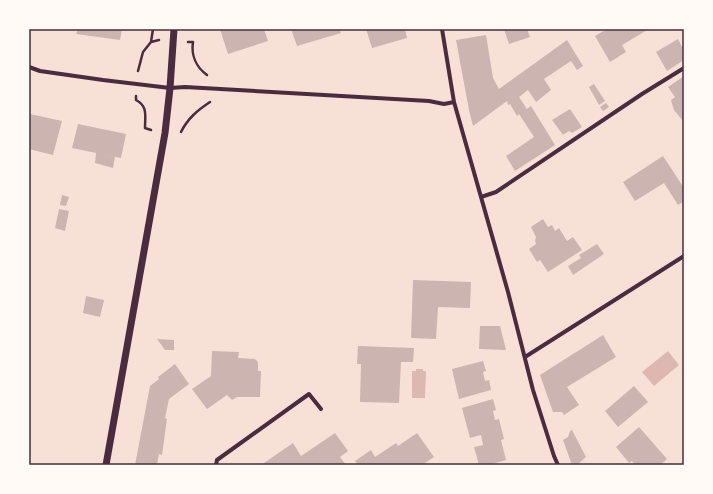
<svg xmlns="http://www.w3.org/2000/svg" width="713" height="494" viewBox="0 0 713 494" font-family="'Exo 2',sans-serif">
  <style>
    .water { fill: #dcb8b0 }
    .building { fill: #ccb4b1 }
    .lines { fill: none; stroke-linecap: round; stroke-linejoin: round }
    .path { stroke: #4a2c40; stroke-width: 2.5 }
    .minor { stroke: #4a2c40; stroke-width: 4 }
    .tertiary { stroke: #4a2c40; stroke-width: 7 }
    .neatline { fill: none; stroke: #4a2c40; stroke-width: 1.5 }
  </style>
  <rect width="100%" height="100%" fill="#f7e1d7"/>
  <!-- water -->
  <path class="water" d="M668,351l11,14 -25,21 -12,-14z
    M416,369h7v2h3l-1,27h-13v-27h4z"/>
  <!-- building -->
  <path class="building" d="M78,29h44l-2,11 -44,-6z
    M220,29h44l4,12 -40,13z
    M291,29h48l2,4 -44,13z
    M366,29h39l2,9 -35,10z
    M504,29h23l3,8 -21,7z
    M607,29h42l-27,16 4,7 -16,10 -15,-26z
    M486,35l7,43 6,11 68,-49 16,26 -6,4 -6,-9 -27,18 7,11 -15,12 -8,-12 -9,7 8,12 4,-3 24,39 -40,26 -9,-15 28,-19 -15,-23 -2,2 -7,-12 -2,1 -1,-4 -34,25 -4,-16 -13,-70z
    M678,39l4,8 2,-2v15l-17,11 -11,-19z
    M684,76v46l-10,-12 -3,-10 4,-3 -7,-10z
    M594,84l11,17 -6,4 -10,-18z
    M606,103l3,4 -6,4 -3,-4z
    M570,109l12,18 -10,6 -3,-2 -6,4 -11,-15z
    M30,114l32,7 -9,34 -24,-6v-30z
    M78,124l48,10 -5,24 -22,-4 16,3 -2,11 -18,-5 1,-10 -24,-5z
    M663,156l21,32v13l-6,4 -14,-22 -29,18 -12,-19z
    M62,195l7,2 -3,9 -6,-1z
    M59,209l10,2 -4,20 -10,-3z
    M543,219l5,8 4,-2 3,6 4,-3 8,13 6,-4 9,13 -34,22 -8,-12 -3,2 -8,-13 7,-5 -1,-3 1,-4 -5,-10z
    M597,244l7,10 -31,21 -5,-9 13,-8 -2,-3z
    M413,280l58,2 -1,26 -32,-1 -2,32 -25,-1z
    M86,296l18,4 -4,17 -17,-4z
    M480,326h20l6,24 -27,-1z
    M603,335l13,22 -49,30 12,18 -15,10 -2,-3h-9l-13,-37z
    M157,339l17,1v10h-9z
    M358,346l56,2 -1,14h-12l-2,41 -39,-1 1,-38h-4z
    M212,351l27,1 -1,6 17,1 3,3v9h3l-1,26h-23l-5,3 -5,-5 -20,14 -15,-20 19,-13z
    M483,361l3,10 -3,1 2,9 4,-1 2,10 -32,9 -7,-30z
    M175,364l14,20 -20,15 -4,19 2,1 -5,36 -3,-1 -2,11h-22l15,-79 9,-7 -1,-2z
    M634,386l14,16 -30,25 -13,-16z
    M493,399l3,11 -3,1 2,9 4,-1 5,20 -3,1 5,20 -18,5h-9l-5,-18 9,-2 -2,-10 -11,3 -8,-30z
    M639,427l28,32 -7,6h-25l-3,-4 -3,2 -13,-16z
    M572,430l14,27 -9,8h-5l-9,-25 5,-3 2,-6z
    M335,433l13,18 -8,6 6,8h-85l32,-22 8,13z
    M417,433l17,24 -12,8h-64l-3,-4 16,-11 4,7 21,-14 2,3z"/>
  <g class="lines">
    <!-- path -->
    <path class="path" d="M151,42l8,-2
      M188,42h5c-2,13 3,25 14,33
      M138,71l5,-19 8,-10 2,-13
      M136,96v4c12,6 9,16 9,28l6,2
      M181,132c7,-14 17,-22 29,-30"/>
    <!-- minor -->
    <path class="minor" d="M442,29l12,73 54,190 25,98 21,66 4,9
      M29,67l11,4 63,9 67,8 15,-1 244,14 15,3 10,-2
      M481,197l15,-5 146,-98 42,-26
      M525,357l159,-101
      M216,465l1,-5 92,-66 12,15"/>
    <!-- tertiary -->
    <path class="tertiary" d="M106,465l59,-332 5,-45 4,-59"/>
  </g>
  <!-- border -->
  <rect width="713" height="494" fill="none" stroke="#fffaf5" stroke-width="60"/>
  <rect x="30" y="30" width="653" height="434" class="neatline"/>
</svg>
